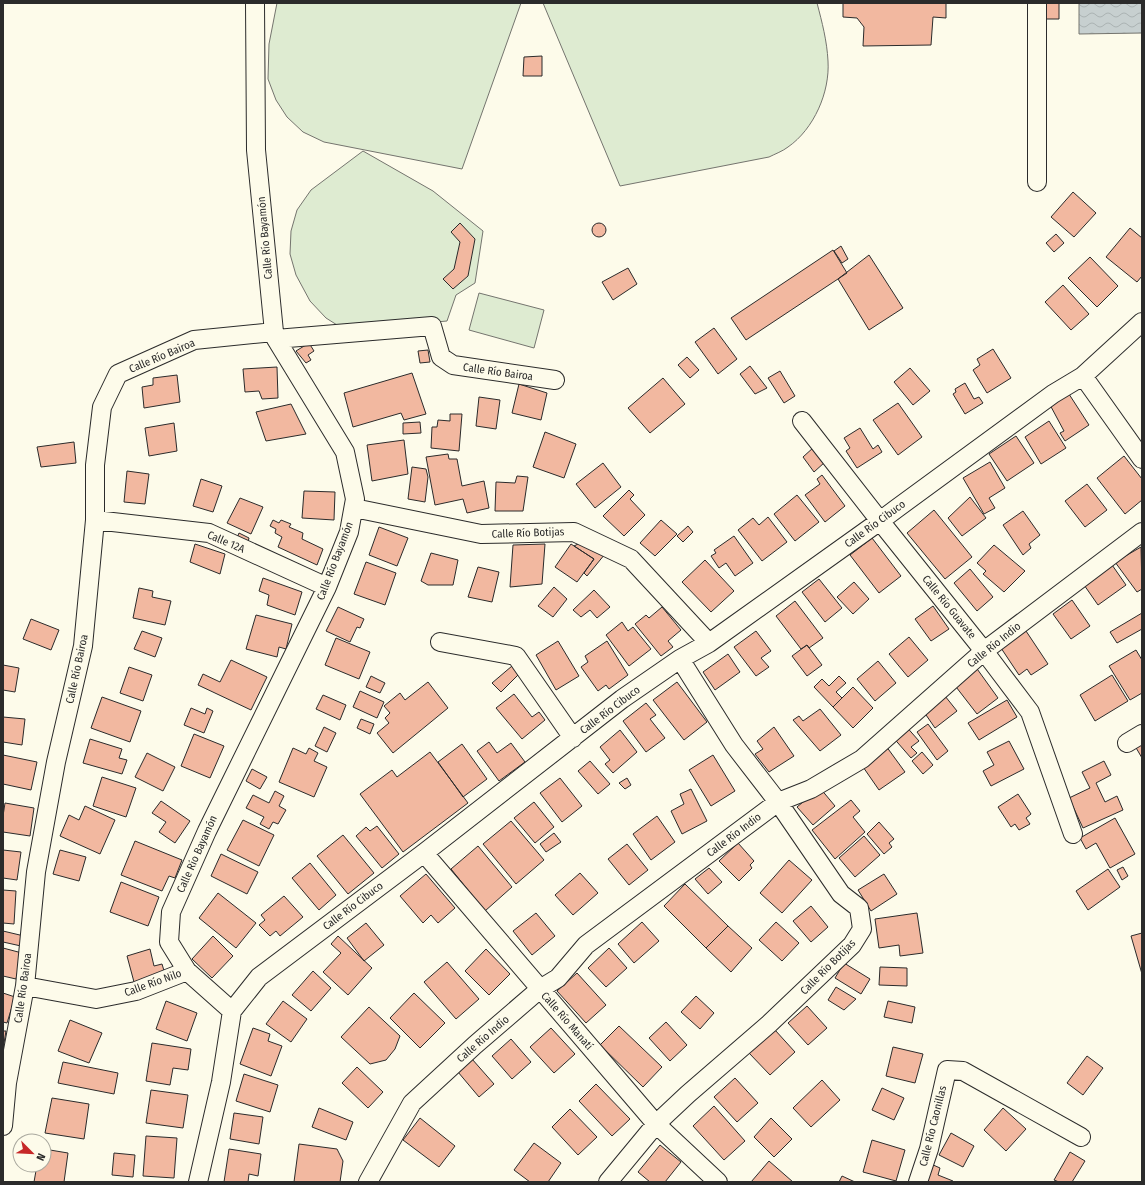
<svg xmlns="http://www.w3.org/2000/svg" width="1145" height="1185" viewBox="0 0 1145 1185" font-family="'Fira Sans Condensed',sans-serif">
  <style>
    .pitch { fill: #deebd1; stroke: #74746e }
    .water { fill: url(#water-waves); stroke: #74746e }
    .building { fill: #f2b8a0; stroke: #2b2b2b }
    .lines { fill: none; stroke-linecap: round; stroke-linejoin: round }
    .minor-casing { stroke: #2b2b2b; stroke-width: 20 }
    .minor { stroke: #fdfbea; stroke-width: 18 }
    .labels { text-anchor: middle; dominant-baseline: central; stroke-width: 3; stroke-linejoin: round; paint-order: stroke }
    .street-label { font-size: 11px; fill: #2b2b2b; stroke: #fdfbea }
  </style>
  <defs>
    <pattern id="water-waves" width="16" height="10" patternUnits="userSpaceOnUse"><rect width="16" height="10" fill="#c7d0d0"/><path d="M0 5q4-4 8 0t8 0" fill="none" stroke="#abb3b3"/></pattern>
  </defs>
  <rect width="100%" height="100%" fill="#fdfbea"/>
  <!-- pitch -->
  <path class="pitch" d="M277,3h244l-59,166 -138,-27 -21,-10 -16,-15 -11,-17 -8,-21 1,-35z
    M543,3h274c5,19 10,38 11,58 2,31 -14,68 -40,86 -5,4 -13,7 -19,10l-149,29z
    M363,151l70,40 50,40 -8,52 -19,12 -9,26 -102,9 -19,-12 -16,-17 -14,-26 -6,-21 1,-23 6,-21 14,-20z
    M479,293l65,17 -10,38 -65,-18z"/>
  <!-- water -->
  <path class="water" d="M1079,3h63v30l-63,1z"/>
  <!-- building -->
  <path class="building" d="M843,3h103v15l-13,-1 -2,28 -68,1 1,-19 -7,-9 -14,-1z
    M1038,3h21v16h-22z
    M542,56v20h-19l1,-19z
    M1073,192l23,21 -22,24 -23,-20z
    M460,223l15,16 -7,37 -15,13 -10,-10 11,-10 6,-27 -9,-10z
    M592 230a7 7 0 1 1 14 0a7 7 0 1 1-14 0Z
    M1130,228l12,10v38l-5,6 -31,-25z
    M1056,234l8,9 -10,9 -8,-9z
    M841,246l7,13 -6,4 -8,-12z
    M833,250l14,23 -101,67 -15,-22z
    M869,255l34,53 -34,22 -31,-51z
    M1090,257l28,29 -21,21 -29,-29z
    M628,268l9,16 -24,16 -11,-18z
    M1063,285l26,29 -18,16 -26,-28z
    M714,328l23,31 -19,15 -23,-32z
    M309,343l5,8 -6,4 3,5 -5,3 -10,-12z
    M993,349l18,29 -24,15 -14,-23 7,-5 -3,-6z
    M428,350l2,12 -10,1 -2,-12z
    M687,357l12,13 -9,8 -12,-13z
    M750,366l17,22 -12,6 -15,-20z
    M277,367l1,31 -16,1 -3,-8 -14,1 -2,-23z
    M910,368l20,23 -17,14 -19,-23z
    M780,371l15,25 -11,7 -16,-25z
    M412,373l14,41 -22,6 -3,-7 -48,14 -9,-34z
    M177,375l3,27 -36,6 -2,-21 11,-2v-7z
    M663,378l22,26 -35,29 -22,-25z
    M965,383l9,16 5,-2 4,6 -18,11 -12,-20 3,-2 -1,-3z
    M519,384l28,9 -6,27 -29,-7z
    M1067,391l22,34 -24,16 -5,-8 4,-2 -15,-28z
    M479,397l21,3 -4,29 -20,-3z
    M898,403l24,34 -24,18 -25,-35z
    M291,404l15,30 -40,7 -10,-29z
    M450,414h12l-3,37 -28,-3 1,-21h5l1,-7 12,1z
    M1049,421l17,27 -25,16 -16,-27z
    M420,422l1,11 -18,1v-11z
    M174,423l3,28 -28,5 -4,-28z
    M860,428l13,21 5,-4 4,7 -25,16 -11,-17 4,-3 -6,-10z
    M545,432l31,12 -12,34 -31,-11z
    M1016,436l18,27 -27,18 -18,-27z
    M404,440l4,34 -36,7 -5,-36z
    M74,442l2,21 -35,4 -4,-20z
    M814,447l11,15 -11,10 -11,-15z
    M448,454l1,5h8l5,27 22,-5 5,27 -22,5 -4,-14 -28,6 -9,-48z
    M1124,456l18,23v21l-17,14 -28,-36z
    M990,462l15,26 -16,10 6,10 -11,6 -21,-36z
    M603,463l18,24 -26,21 -19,-24z
    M412,467l14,2 2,8 -3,25 -17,-3z
    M127,471l22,3 -4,30 -21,-2z
    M822,475l23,31 -20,16 -20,-27 15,-11 -3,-5z
    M517,476l11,1 -5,34h-28l1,-29 19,1z
    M201,479l21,7 -9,26 -20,-6z
    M1087,484l20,26 -22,17 -20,-26z
    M629,490l5,5 -4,4 15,16 -21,21 -21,-20z
    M304,491l31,1 -1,28 -32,-2z
    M797,495l22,27 -24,19 -21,-27z
    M970,497l16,21 -24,18 -14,-18z
    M240,498l23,9 -12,27 -24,-11z
    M934,510l38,47 -27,22 -38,-46z
    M1023,511l17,24 -11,9 2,4 -8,7 -20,-30z
    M768,517l19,25 -25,19 -24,-31 15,-12 6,7z
    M273,520l6,3 2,-3 10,4 -2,3 14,6 -1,6 21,10 -6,16 -39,-18 4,-10 -7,-4 1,-4 -6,-3z
    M661,520l16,14 -22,22 -15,-13z
    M688,526l5,6 -10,10 -6,-6z
    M379,527l29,11 -11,28 -28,-11z
    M239,533l10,5 -1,4 -11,-4z
    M734,536l19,27 -18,13 -9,-13 -7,5 -8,-12 5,-3 -2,-3z
    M872,538l29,38 -22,17 -29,-38z
    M582,542l23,12 -18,22 -3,-3 10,-14 -20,-13z
    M195,544l30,10 -5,20 -30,-12z
    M545,544l-3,40 -32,3 3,-42z
    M571,544l23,15 -17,23 -22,-15z
    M994,545l31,26 -21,21 -21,-18 3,-3 -9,-8z
    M1141,547l1,42 -5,3 -22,-30z
    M431,553l27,7 -5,25h-25l-7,-4z
    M705,560l29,31 -23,21 -29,-30z
    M366,562l30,11 -11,32 -31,-11z
    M1110,562l16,23 -28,20 -16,-23z
    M478,567l21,5 -7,30 -24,-5z
    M970,569l23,28 -16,14 -23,-28z
    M263,578l39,14 -7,23 -28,-10 2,-10 -10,-4z
    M819,579l23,29 -17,14 -23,-30z
    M854,582l15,17 -16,15 -16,-17z
    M554,587l13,12 -14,18 -15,-11z
    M139,588l14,3 -1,6 19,4 -6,24 -32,-7z
    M594,590l16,17 -13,11 -7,-8 -9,7 -8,-7z
    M1072,600l18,26 -19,13 -18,-25z
    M795,601l28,37 -14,10 -2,-3 -6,4 -25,-33z
    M933,606l16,23 -18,12 -16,-22z
    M338,607l26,12 -4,9 -3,-1 -7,15 -24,-11z
    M662,607l19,23 -13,11 5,6 -12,9 -26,-32 11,-9 3,3z
    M1142,613v16l-25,14 -7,-11z
    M256,615l36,9 -6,25 -7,-2 -2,10 -31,-8z
    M31,619l28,11 -8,20 -28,-11z
    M622,622l6,9 5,-4 18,22 -22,17 -23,-31z
    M142,631l20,7 -7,19 -21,-8z
    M756,631l15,20 -10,7 8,9 -13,9 -22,-29z
    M1026,631l22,33 -17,11 -4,-6 -8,6 -18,-27z
    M909,637l19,23 -20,17 -19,-23z
    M336,638l34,14 -11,27 -34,-14z
    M558,641l21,35 -23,14 -20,-35z
    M607,641l21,34 -19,14 -3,-4 -8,6 -17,-24 7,-5 -3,-6z
    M807,645l15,20 -15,11 -15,-20z
    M1136,650l6,10v33l-12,7 -21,-34z
    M728,654l12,18 -25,18 -12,-18z
    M231,660l36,17 -16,33 -53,-25 5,-11 17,8z
    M878,661l18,22 -21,18 -18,-22z
    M3,665l16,3 -4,24 -12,-2z
    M512,666l7,8 -18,18 -9,-9z
    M975,666l23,32 -21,16 -24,-31z
    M129,667l23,8 -9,26 -23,-8z
    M1112,675l16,26 -33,20 -15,-26z
    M371,676l14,7 -5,10 -14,-6z
    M839,676l7,7 -10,9 6,6 -9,9 -19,-20 8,-8 7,7z
    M428,682l20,26 -55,45 -16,-20 12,-10 -4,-5 5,-5 -6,-7 16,-13 5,7z
    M677,682l30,40 -23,18 -31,-40z
    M853,687l20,21 -20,20 -20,-21z
    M360,691l24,11 -7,16 -24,-11z
    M514,694l18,23 7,-5 6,8 -23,19 -26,-31z
    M323,695l23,10 -6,15 -24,-11z
    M945,696l12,15 -22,17 -11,-16z
    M102,697l39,14 -11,31 -39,-14z
    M1007,700l10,17 -38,23 -11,-17z
    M646,703l10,12 -6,4 15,19 -19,14 -23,-31z
    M191,708l14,6 2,-6 6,3 -9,22 -20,-8z
    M820,709l21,26 -21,16 -27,-31 6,-4 4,5z
    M3,717l22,2 -3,26 -19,-3z
    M361,719l13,5 -4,10 -13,-6z
    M904,724l15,17 -8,6 6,6 -6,5 -20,-23z
    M928,724l20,27 -11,9 -20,-28z
    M324,727l12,6 -9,19 -12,-6z
    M774,727l20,29 -25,16 -14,-18 8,-5 -6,-8z
    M620,730l17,22 -24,21 -8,-9 5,-4 -10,-13z
    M194,734l30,12 -14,32 -29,-12z
    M90,739l32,10 -3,9 8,2 -5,14 -39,-11z
    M1009,741l15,28 -33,17 -8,-15 11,-6 -7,-13z
    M489,742l8,11 14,-10 14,19 -26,19 -22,-30z
    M1142,742v16l-7,-12z
    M462,744l25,35 -24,18 -25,-35z
    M886,746l19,26 -26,18 -18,-26z
    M293,748l13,6 3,-6 9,5 -4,8 13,6 -13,30 -35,-15z
    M430,752l38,51 -65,49 -43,-58 32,-24 5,7z
    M922,752l11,13 -10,9 -11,-13z
    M147,753l28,14 -12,24 -28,-14z
    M3,755l34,7 -6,28 -28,-6z
    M713,755l22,36 -24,15 -22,-36z
    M590,761l20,23 -12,10 -20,-23z
    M1104,761l7,14 -15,8 9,19 12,-6 6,14 -40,18 -14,-30 21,-10 -8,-16z
    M252,769l15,8 -7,12 -14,-8z
    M102,777l34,11 -10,29 -33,-11z
    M560,778l22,28 -20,16 -22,-29z
    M627,778l4,7 -6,4 -6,-6z
    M820,788l15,18 -22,19 -16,-18z
    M691,789l16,32 -25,13 -11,-23 13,-7 -4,-10z
    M275,791l9,5 -5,10 7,4 -8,14 -5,-2 -4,7 -9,-5 4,-7 -18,-9 7,-13 16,8z
    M1018,794l13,20 -5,4 4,6 -11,6 -4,-6 -4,3 -13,-20z
    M851,800l9,11 -7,6 12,15 -30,27 -23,-29z
    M161,801l29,20 -15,22 -16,-11 7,-10 -14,-9z
    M534,802l20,25 -19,16 -21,-25z
    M5,803l29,5 -4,28 -27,-4v-16z
    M85,806l30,14 -15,34 -40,-18 9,-21 10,5z
    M657,816l18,26 -24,18 -18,-26z
    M1115,818l20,36 -25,14 -14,-25 -10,6 -6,-11z
    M243,820l31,15 -15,31 -32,-16z
    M511,821l33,39 -28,24 -33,-40z
    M879,822l15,17 -5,4 3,4 -8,7 -17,-20z
    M377,826l22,28 -17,14 -26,-32 10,-9 4,4z
    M554,833l7,9 -15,10 -6,-8z
    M343,835l31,38 -26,21 -31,-38z
    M864,836l16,19 -25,22 -16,-19z
    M135,841l47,19 -7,18 -6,-2 -7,15 -41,-16z
    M738,843l16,18 -4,4 2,3 -13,13 -20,-20z
    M627,844l21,26 -19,15 -21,-26z
    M478,846l34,41 -27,24 -34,-42z
    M3,850l18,2 -4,28 -14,-2z
    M60,850l26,7 -7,24 -26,-7z
    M221,854l37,18 -11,22 -36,-18z
    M789,860l23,20 -30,33 -22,-20z
    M310,863l26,32 -17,15 -27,-32z
    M1123,867l5,9 -6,4 -5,-10z
    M709,868l13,14 -14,12 -13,-15z
    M1108,869l12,18 -32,23 -12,-19z
    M580,873l18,20 -25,22 -18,-20z
    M426,874l29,34 -17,15 -7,-8 -8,8 -23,-27z
    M884,874l13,20 -26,17 -13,-21z
    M121,882l38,15 -11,29 -38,-14z
    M685,884l43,42 -22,22 -42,-42z
    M3,890l13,1 -2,33 -11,-1z
    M218,893l38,30 -20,25 -37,-30z
    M284,896l19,21 -23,19 -4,-5 -6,5 -11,-11 6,-5 -4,-5z
    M811,906l17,21 -17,15 -18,-21z
    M536,913l19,23 -23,19 -19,-24z
    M917,913l6,40 -23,3 -1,-11 -20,3 -4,-29z
    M642,922l17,19 -25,22 -16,-19z
    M776,922l23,21 -17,18 -23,-21z
    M366,923l18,22 -20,16 -17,-23z
    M728,926l24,22 -21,24 -25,-24z
    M3,931l21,5 -3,10 -18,-4z
    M1142,933v41l-11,-38z
    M213,936l20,20 -21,22 -20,-19z
    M338,936l34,32 -24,27 -25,-23 18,-19 -10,-9z
    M3,948l19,5 -6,26 -13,-3z
    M609,948l18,20 -21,19 -18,-19z
    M150,949l4,17 8,-2 3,10 -31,8 -7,-26z
    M486,949l24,25 -21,21 -24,-24z
    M447,962l32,37 -23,20 -32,-37z
    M844,963l26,16 -9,15 -26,-16z
    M880,967l27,1v18l-28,-1z
    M313,971l18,17 -20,23 -19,-16z
    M577,973l29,32 -20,18 -29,-32z
    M836,987l20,12 -12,11 -16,-10z
    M3,993l12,4 -8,26 -4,-1z
    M414,993l31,30 -25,25 -30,-30z
    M696,996l18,17 -14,16 -19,-17z
    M166,1001l31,12 -10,28 -31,-12z
    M283,1001l24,18 -16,23 -25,-18z
    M888,1001l27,6 -3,16 -28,-6z
    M807,1006l20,22 -19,17 -20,-22z
    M369,1007l31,29 -5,13 -9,11 -16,4 -29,-27z
    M70,1020l32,13 -13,30 -31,-12z
    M666,1022l21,23 -17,16 -21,-23z
    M619,1026l43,41 -19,20 -43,-42z
    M253,1028l17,6 -2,7 14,5 -11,30 -31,-12z
    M551,1028l24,26 -21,19 -24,-26z
    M775,1030l20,22 -25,23 -21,-22z
    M3,1031h3l-3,18z
    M511,1039l20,23 -19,17 -20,-23z
    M152,1043l39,6 -3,21 -15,-2 -3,17 -24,-4z
    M893,1047l30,7 -8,29 -29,-7z
    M1087,1056l16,12 -20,27 -16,-12z
    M472,1059l22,25 -15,13 -21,-25z
    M63,1062l55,11 -4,21 -56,-11z
    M357,1067l26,25 -15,16 -26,-25z
    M244,1074l34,11 -8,27 -34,-11z
    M735,1078l23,25 -21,19 -23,-25z
    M822,1080l18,20 -29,27 -18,-19z
    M596,1084l34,35 -18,17 -33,-35z
    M882,1088l22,10 -10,22 -22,-10z
    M151,1090l37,5 -5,33 -37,-5z
    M52,1098l37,6 -5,35 -39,-6z
    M714,1106l31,35 -21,19 -31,-34z
    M319,1108l34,14 -7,18 -34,-13z
    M1003,1108l23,21 -20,22 -22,-21z
    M570,1109l27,28 -19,18 -26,-28z
    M234,1113l29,4 -4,27 -29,-5z
    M420,1118l35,28 -16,21 -36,-27z
    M771,1118l21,21 -18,18 -20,-20z
    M951,1133l23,13 -11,21 -24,-12z
    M146,1136l31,2 -3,40 -31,-2z
    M872,1140l33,10 -9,31 -33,-9z
    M534,1143l27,20 -13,19h-18l-16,-12z
    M299,1144l38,5 6,12 -3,21h-46z
    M660,1145l21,17 -16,20h-15l-12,-10z
    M44,1149l24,4 -4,29h-30l3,-17h7z
    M229,1149l32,5 -3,22 -9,-2 -1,8h-24z
    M1070,1152l15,9 -13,21h-13l-5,-2z
    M114,1153l21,2 -2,22 -21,-2z
    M769,1161l24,21h-42z
    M931,1164l9,4 -2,7 15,6v1h-29z
    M842,1176l13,6h-16z"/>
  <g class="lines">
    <!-- minor casing -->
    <g class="minor-casing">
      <path id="minor" d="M1037,3v179
        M276,339l156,-13 9,31 12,8 102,15
        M1083,376l59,83
        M802,421l78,100 104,130 46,61 43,122
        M354,508l127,26 93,-2 57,27 78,84
        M95,520l114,13 118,54
        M440,642l76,14 57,82
        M1127,743l15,-9
        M424,853l232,271 62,58
        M25,986l71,13 40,-8 51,-20
        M232,1011l-45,-40 -18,-29 2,-30 36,-81 120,-244 22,-55 6,-33 -10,-47 -69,-113 -2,-7 -18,-182 -1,-147
        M3,1126l4,-43 18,-97 11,-114 20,-110 27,-116 12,-126v-55l7,-58 16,-33 76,-34 80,-8
        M198,1182l23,-100 11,-71 27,-34 165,-124 198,-154 58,-40 29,-16 171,-122 16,-12 157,-115 30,-18 59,-54
        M368,1182l44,-79 63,-58 65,-56 18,-11 28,-33 192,-143 33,-13 51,-30 122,-108 158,-119
        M608,1182l48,-58 32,-30 81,-70 83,-79 10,-16 -3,-21 -18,-14 -63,-92 -44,-57 -54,-86
        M918,1182l11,-33 18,-79 16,1 118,66"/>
    </g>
    <!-- minor -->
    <use href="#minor" class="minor"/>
  </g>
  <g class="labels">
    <!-- street labels -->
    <g class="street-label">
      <text transform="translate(265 238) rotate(-95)">Calle Río Bayamón</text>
      <text transform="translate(162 356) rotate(-23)">Calle Río Bairoa</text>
      <text transform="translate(498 372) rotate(8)">Calle Río Bairoa</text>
      <text transform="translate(875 524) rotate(-36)">Calle Río Cibuco</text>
      <text transform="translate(528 533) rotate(-2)">Calle Río Botijas</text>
      <text transform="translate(226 542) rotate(23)">Calle 12A</text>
      <text transform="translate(335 561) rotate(-69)">Calle Río Bayamón</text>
      <text transform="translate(949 607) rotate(51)">Calle Río Guavate</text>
      <text transform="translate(994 645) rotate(-39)">Calle Río Indio</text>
      <text transform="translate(77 669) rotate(-78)">Calle Río Bairoa</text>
      <text transform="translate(610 710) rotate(-37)">Calle Río Cibuco</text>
      <text transform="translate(734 835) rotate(-37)">Calle Río Indio</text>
      <text transform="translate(197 854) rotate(-66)">Calle Río Bayamón</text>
      <text transform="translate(353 906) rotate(-37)">Calle Río Cibuco</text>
      <text transform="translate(828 967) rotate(-45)">Calle Río Botijas</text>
      <text transform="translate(153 983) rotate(-20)">Calle Río Nilo</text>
      <text transform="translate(23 988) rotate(-82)">Calle Río Bairoa</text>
      <text transform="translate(567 1021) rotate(49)">Calle Río Manatí</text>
      <text transform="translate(483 1039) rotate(-41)">Calle Río Indio</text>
      <text transform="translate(933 1126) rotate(-76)">Calle Río Caonillas</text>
    </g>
  </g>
  <!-- border -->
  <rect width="1145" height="1185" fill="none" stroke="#2b2b2b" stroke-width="8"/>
  <!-- north arrow -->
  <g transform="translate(32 1153) rotate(114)"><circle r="19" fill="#fdfbea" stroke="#a9a89e"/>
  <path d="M0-3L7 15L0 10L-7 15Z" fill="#c62828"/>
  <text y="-6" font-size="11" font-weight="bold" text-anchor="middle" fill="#2b2b2b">N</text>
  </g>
</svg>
